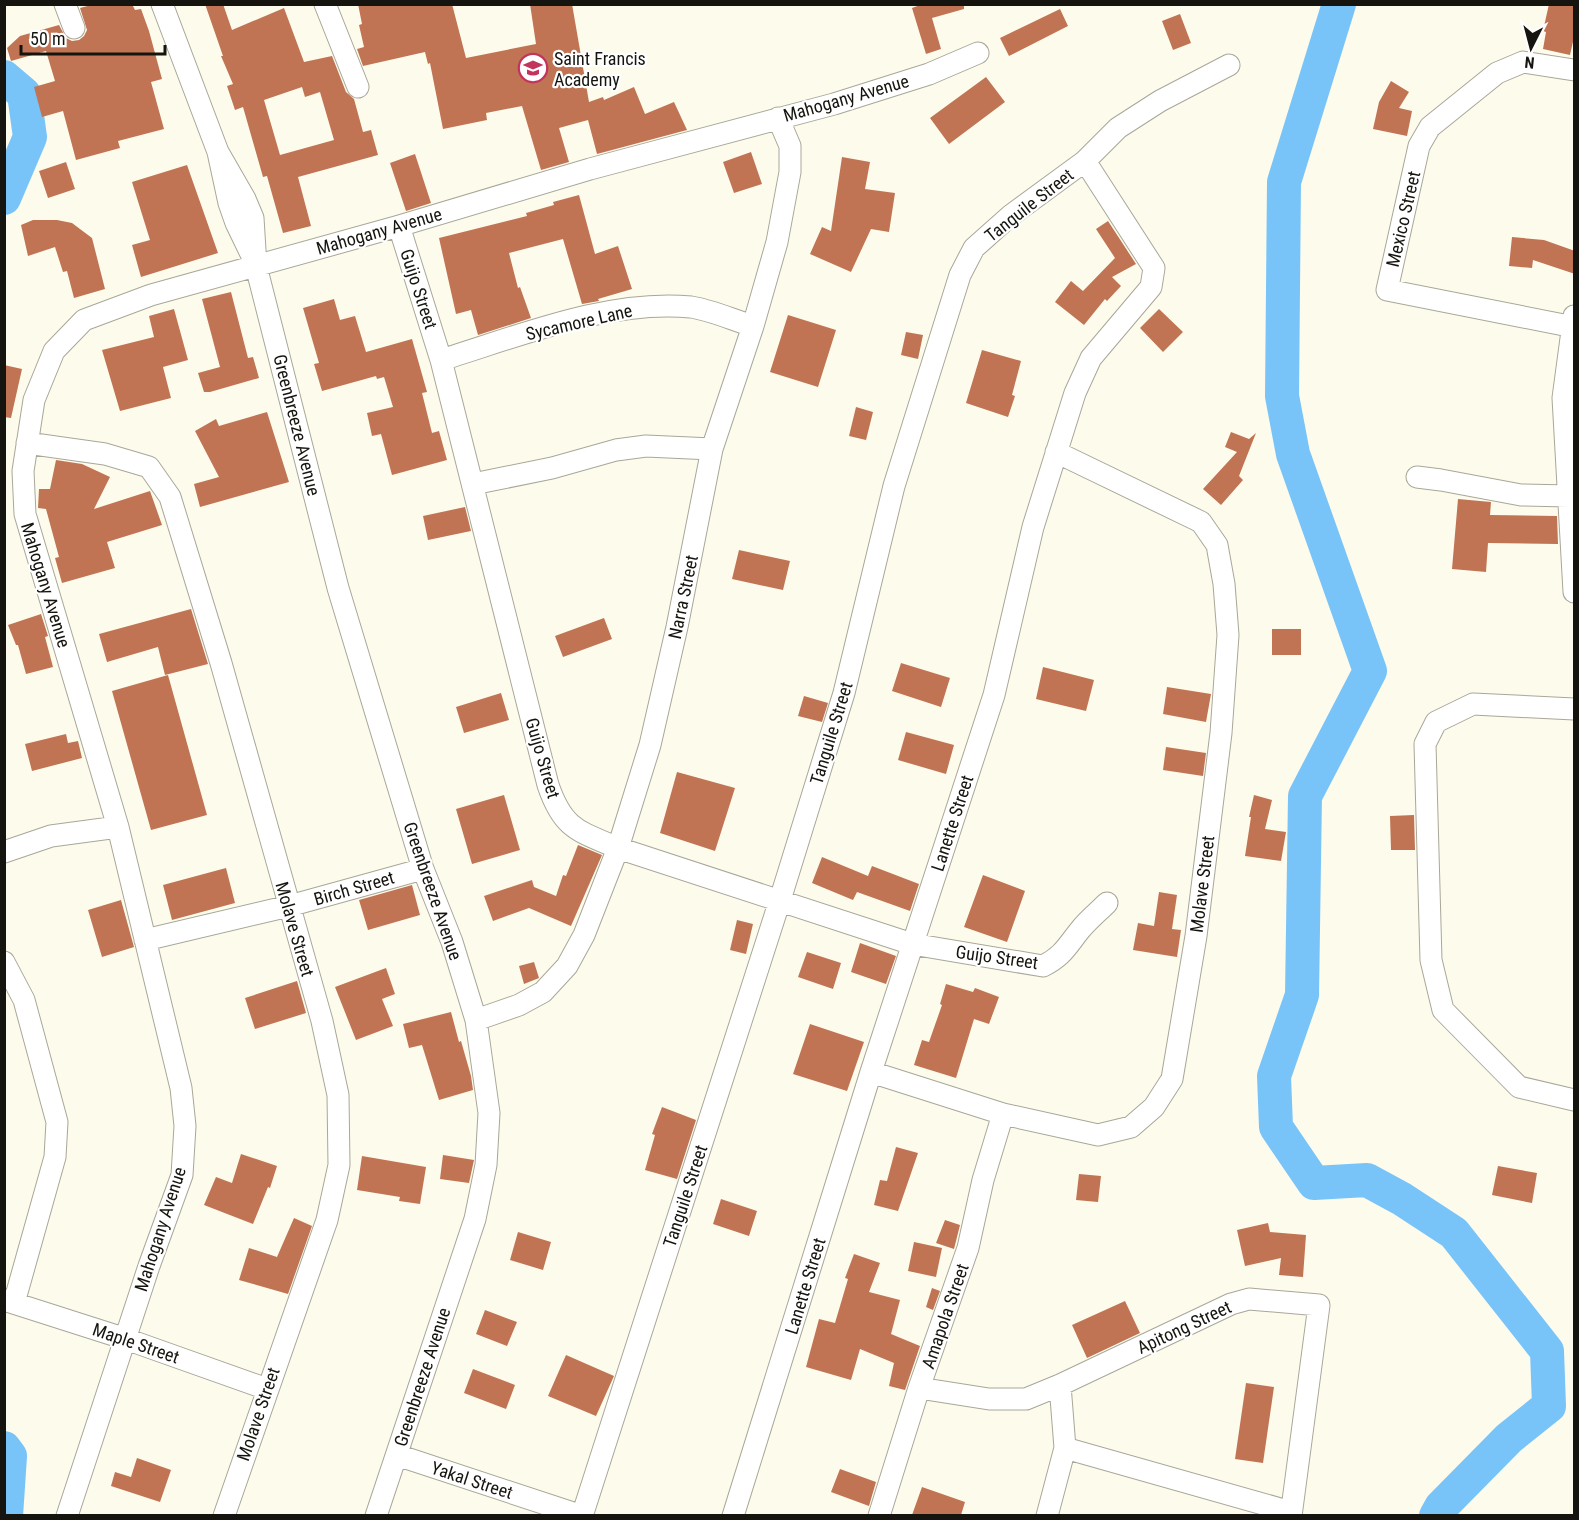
<svg xmlns="http://www.w3.org/2000/svg" width="1579" height="1520" viewBox="0 0 1579 1520" font-family="'Roboto Condensed',sans-serif">
  <style>
    .lines { fill: none; stroke-linecap: round; stroke-linejoin: round }
    .river { stroke: #78c4f8; stroke-width: 34 }
    .building { fill: #c07454; fill-rule: evenodd }
    .minor-casing { stroke: #a9a799; stroke-width: 23 }
    .minor { stroke: #fff; stroke-width: 21 }
    .labels { text-anchor: middle; dominant-baseline: central; stroke-width: 4.5; stroke-linejoin: round; paint-order: stroke }
    .poi-label { font-size: 18px; fill: #15140f; stroke: #fff; text-anchor: start }
    .street-label { font-size: 18px; fill: #15140f; stroke: #fff }
  </style>
  <rect width="100%" height="100%" fill="#fdfbec"/>
  <g class="lines">
    <!-- river -->
    <path class="river" d="M1339,4l-55,178 -2,214 11,58 77,217 -65,125 -3,199 -28,81 2,51 38,56 53,-3 35,19 52,34 93,118 2,55 -40,32 -68,69 -5,9
      M4,77l20,17 6,43 -26,61
      M4,1448l6,8 -4,60"/>
  </g>
  <!-- building -->
  <path class="building" d="M95,4h37l3,6 6,-1 8,22 13,48 -11,3 13,47 -46,12 2,7 -44,12 -13,-49 -21,6 -8,-30 21,-6 -9,-30 -35,10 -4,-13 13,-12 39,-11 7,13 6,3 7,-1 5,-4 3,-6 -7,-22z
    M205,4h18l9,26 52,-22 20,54 28,-6 14,36 8,7 9,33 8,-2 7,25 -80,22 13,49 -28,7 -16,-57 -4,1 -20,-70 -8,3 -8,-24 6,-2 -12,-28h2zM302,87l3,10 15,-5 14,48 -54,15 -16,-55z
    M358,4h94l14,54 70,-14 -6,-40h42l17,98 14,-5 1,3 30,-13 11,27 29,-12 13,28 -90,24 -9,-34 -29,8 10,34 -28,8 -19,-64 -36,7 1,7 -44,9 -13,-66 -2,1 -3,-12 -62,14 -6,-17 7,-2 -5,-22 3,-1z
    M923,4h41v5l-32,9 9,31 -15,5 -14,-46z
    M1549,4h26v29l-5,22 -27,-6 3,-17 -3,-1z
    M1060,9l8,17 -59,30 -9,-18z
    M1180,14l11,29 -18,7 -11,-29z
    M986,77l19,25 -56,42 -19,-26z
    M1391,81l18,11 -10,16 13,3 -5,25 -34,-7 6,-27z
    M751,152l11,32 -28,9 -11,-31z
    M415,154l16,49 -25,8 -16,-48z
    M842,157l28,5 -5,27 30,4 -6,39 -18,-3 -20,43 -41,-18 12,-27 9,4z
    M66,162l9,27 -27,9 -9,-27z
    M187,165l31,88 -77,24 -9,-32 18,-5 -18,-58z
    M579,195l16,59 23,-8 14,43 -34,10 1,2 -17,3 -19,-65 -54,14 9,35 2,-1 11,31 -53,17 -7,-25 -15,4 -17,-76 88,-22 -1,-3 28,-8 -1,-3z
    M33,220h24l15,3 20,15 13,51 -31,9 -7,-27 -4,1 -8,-25 -27,9 -7,-31z
    M1108,221l28,43 -24,13 9,9 -14,15 -2,-2 -21,26 -29,-23 16,-21 12,10 32,-33 -19,-29z
    M1512,237l32,3 31,11v23l-42,-14 -1,8 -23,-2z
    M231,292l17,66 5,-1 6,21 -49,14h-6l-6,-19 22,-6 -18,-68z
    M334,299l6,21 15,-4 11,36 46,-13 15,53 -5,1 10,40 7,-2 8,29 -55,15 -11,-41 -9,2 -5,-23 26,-6 -9,-30 -7,2 -1,-3 -54,15 -8,-27 5,-1 -16,-55z
    M174,309l14,51 -25,7 8,31 -51,13 -18,-61 52,-13 -5,-21z
    M1159,309l24,23 -20,20 -23,-24z
    M788,315l48,15 -18,57 -48,-15z
    M906,332l17,3 -5,24 -17,-4z
    M982,350l39,11 -9,34 3,1 -7,21 -42,-14z
    M4,365l18,4 -11,49 -7,-1z
    M856,407l17,5 -7,28 -17,-4z
    M267,412l22,70 -89,25 -6,-23 25,-7 -24,-46 21,-12 3,7z
    M1231,432l18,7 7,-6 -17,43 4,4 -22,25 -18,-16 34,-37 -12,-5z
    M56,460l26,4 28,13 -16,32 56,-18 12,34 -55,17 8,26 -53,15 -7,-25 4,-1 -13,-48 -8,-1 1,-19h11z
    M1458,499l33,3 -1,13 67,1 1,28 -70,-1 -2,29 -34,-3z
    M465,507l6,24 -43,9 -5,-24z
    M739,550l51,11 -7,29 -51,-11z
    M191,609l17,55 -43,11 -7,-28 -51,15 -8,-28z
    M41,614l7,22 -3,1 8,30 -27,7 -8,-29h-2l-8,-20z
    M604,618l8,21 -49,18 -8,-21z
    M1272,629h29v26h-29z
    M901,663l49,15 -9,29 -49,-16z
    M1043,667l51,13 -8,31 -50,-12z
    M168,675l39,140 -56,15 -39,-139z
    M1167,687l44,7 -5,28 -43,-8z
    M501,693l8,27 -45,13 -8,-26z
    M804,696l24,7 -6,19 -24,-6z
    M906,732l48,13 -8,29 -48,-14z
    M66,734l2,9 10,-2 4,17 -50,13 -7,-27z
    M1166,747l40,6 -3,23 -40,-6z
    M677,772l58,16 -20,63 -55,-18z
    M504,795l16,55 -48,14 -16,-55z
    M1254,795l18,5 -7,29 21,3 -5,29 -36,-5 6,-39h-2z
    M1414,815l1,35h-24l-1,-34z
    M578,845l24,10 -31,71 -42,-18 -36,13 -9,-25 48,-16 2,7 22,9 7,-21 3,1z
    M822,857l46,19 4,-10 47,18 -9,27 -53,-19 -4,8 -41,-17z
    M226,868l9,35 -63,17 -9,-35z
    M983,875l42,16 -18,51 -43,-15z
    M412,885l8,30 -52,15 -9,-30z
    M1159,892l18,3 -5,34 9,1 -4,27 -44,-7 5,-27 16,3z
    M121,900l13,47 -32,10 -14,-47z
    M737,920l16,4 -7,30 -16,-4z
    M860,943l36,13 -10,28 -35,-12z
    M807,952l34,11 -8,26 -35,-12z
    M534,962l5,16 -15,6 -5,-18z
    M386,968l9,26 -13,5 11,27 -37,14 -21,-53z
    M297,981l9,32 -51,16 -10,-31z
    M946,984l27,8 2,-4 24,9 -10,27 -15,-5 -18,59 -42,-13 8,-25 7,2 13,-37 -2,-1z
    M451,1012l8,30 2,-1 10,35 2,14 -34,10 -17,-55 -13,3 -6,-24z
    M810,1024l54,18 -17,49 -54,-17z
    M662,1107l34,13 -19,59 -32,-9 10,-35 -3,-1z
    M896,1147l22,6 -20,58 -24,-6 6,-25 7,1z
    M241,1154l36,12 -7,22 -2,-1 -15,37 -49,-19 12,-28 16,6z
    M443,1155l31,5 -5,23 -29,-4z
    M362,1156l64,11 -6,37 -21,-3 1,-4 -43,-7z
    M1498,1166l39,7 -5,30 -40,-8z
    M1079,1174l22,2 -3,26 -22,-2z
    M721,1199l36,12 -8,25 -36,-12z
    M294,1218l18,8 -24,68 -49,-14 10,-32 28,9z
    M945,1220l15,5 -6,24 -18,-6z
    M1268,1223l2,9 36,3 -3,42 -24,-2 2,-17 -36,8 -8,-36z
    M518,1232l33,10 -8,28 -33,-10z
    M914,1242l28,6 -6,29 -28,-6z
    M854,1254l26,9 -11,29 31,8 -9,34 29,12 -15,44 -16,-4 5,-23 -34,-14 -9,31 -45,-13 13,-48 16,4 13,-44 -3,-1z
    M932,1288l8,3 -7,19 -7,-3z
    M1125,1301l15,32 -53,25 -15,-33z
    M485,1310l32,12 -10,24 -31,-12z
    M566,1355l48,21 -18,40 -48,-20z
    M473,1369l42,16 -9,24 -42,-16z
    M1246,1383l28,4 -11,76 -28,-4z
    M137,1458l34,12 -11,32 -49,-16 4,-14 16,5z
    M840,1469l36,13 -7,24 -38,-14z
    M922,1487l43,15 -4,13h-49z"/>
  <g class="lines">
    <!-- minor casing -->
    <g class="minor-casing">
      <path id="minor" d="M65,4l9,24
        M162,4l56,148 11,51 7,20 15,31
        M325,4l33,83
        M1574,70l-51,-8 -26,11 -67,54 -11,19 -32,144 187,37
        M218,152l27,47 8,19 3,48 82,322 85,281 29,73 24,78 13,93 -3,52 -11,54 -99,297
        M399,226l42,134 107,425c15,44 30,46 70,63l294,96 131,22c20,-10 24,-20 37,-36 8,-10 18,-18 27,-27
        M1574,316l-11,82 11,194
        M441,360c78,-24 168,-61 250,-53 20,3 42,13 62,19
        M27,443l78,11 44,13 21,30 51,166 101,358 16,74 1,70 -12,55 -103,296
        M1417,477l24,3 80,15 47,1
        M473,484l79,-16 64,-18 30,-4 66,3
        M1574,709l-101,-5 -37,18 -11,22 6,216 12,50 76,77 55,13
        M4,852l47,-16 67,-9
        M145,940l144,-34 134,-37
        M4,962l20,38 33,122 -2,35 -41,146
        M476,1020l43,-15 24,-13 24,-26 17,-31 34,-87 32,-103 27,-118 35,-178 41,-123 24,-84 13,-70v-26l-12,-28
        M871,1072l132,42 95,21 33,-8 23,-20 18,-28 24,-143 25,-203 7,-98 -4,-51 -7,-39 -16,-23 -145,-70
        M4,1300l122,39 141,50
        M919,1388l70,11h37l34,-14 171,-81 18,-5 70,6 -28,211
        M1065,1448l226,64
        M397,1455l185,61
        M67,1516l82,-250 33,-91 3,-49 -4,-38 -63,-261 -93,-313 -2,-43 11,-71 20,-49 30,-31 67,-25 248,-69 191,-57 244,-65 95,-30 49,-21
        M582,1516l198,-616 64,-207 50,-207 66,-211 14,-27 36,-32 75,-55 33,-33 42,-27 69,-36
        M733,1516l138,-444 123,-377 39,-168 42,-134 16,-35 60,-71 3,-19 -69,-107
        M879,1516l40,-128 49,-140 15,-68 20,-66
        M1047,1516l18,-68 -5,-63"/>
    </g>
    <!-- minor -->
    <use href="#minor" class="minor"/>
  </g>
  <!-- icons -->
  <defs>
    <g id="school-ring" transform="scale(1.5)"><circle r="9.5" fill="#fff" stroke="#c3345c" stroke-width="1.5"/><path d="M0-5L7-2L0 1L-7-2ZM-4 1L0 2.5L4 1V4Q0 6-4 4Z" fill="#c3345c"/></g>
  </defs>
  <g fill-rule="evenodd">
    <use href="#school-ring" x="533" y="68"/>
  </g>
  <g class="labels">
    <!-- poi labels -->
    <g class="poi-label">
      <text x="554" y="58">Saint Francis<tspan x="554" dy="21">Academy</tspan></text>
    </g>
    <!-- street labels -->
    <g class="street-label">
      <text transform="translate(846 98) rotate(-16)">Mahogany Avenue</text>
      <text transform="translate(1029 205) rotate(-38)">Tanguile Street</text>
      <text transform="translate(1403 219) rotate(-77)">Mexico Street</text>
      <text transform="translate(379 231) rotate(-16)">Mahogany Avenue</text>
      <text transform="translate(419 289) rotate(72)">Guijo Street</text>
      <text transform="translate(579 322) rotate(-13)">Sycamore Lane</text>
      <text transform="translate(297 425) rotate(76)">Greenbreeze Avenue</text>
      <text transform="translate(46 585) rotate(73)">Mahogany Avenue</text>
      <text transform="translate(683 597) rotate(-78)">Narra Street</text>
      <text transform="translate(831 733) rotate(-73)">Tanguile Street</text>
      <text transform="translate(543 758) rotate(74)">Guijo Street</text>
      <text transform="translate(952 823) rotate(-72)">Lanette Street</text>
      <text transform="translate(1202 884) rotate(-83)">Molave Street</text>
      <text transform="translate(354 888) rotate(-16)">Birch Street</text>
      <text transform="translate(433 891) rotate(71)">Greenbreeze Avenue</text>
      <text transform="translate(295 929) rotate(74)">Molave Street</text>
      <text transform="translate(997 957) rotate(8)">Guijo Street</text>
      <text transform="translate(685 1196) rotate(-72)">Tanguile Street</text>
      <text transform="translate(160 1229) rotate(-72)">Mahogany Avenue</text>
      <text transform="translate(805 1286) rotate(-73)">Lanette Street</text>
      <text transform="translate(945 1316) rotate(-71)">Amapola Street</text>
      <text transform="translate(1184 1327) rotate(-25)">Apitong Street</text>
      <text transform="translate(136 1343) rotate(19)">Maple Street</text>
      <text transform="translate(422 1377) rotate(-72)">Greenbreeze Avenue</text>
      <text transform="translate(258 1414) rotate(-71)">Molave Street</text>
      <text transform="translate(472 1480) rotate(18)">Yakal Street</text>
    </g>
  </g>
  <!-- border -->
  <rect width="1579" height="1520" fill="none" stroke="#15140f" stroke-width="12"/>
  <!-- north arrow -->
  <g transform="translate(1531 48) rotate(186)" stroke="#ffffff" stroke-width="4.5" paint-order="stroke">
  <path d="M0-4.5L10 22L0 15L-10 22Z" fill="#15140f"/>
  <text y="-9" font-size="16" font-weight="bold" text-anchor="middle" fill="#15140f">N</text>
  </g>
  <!-- scale -->
  <path d="M21 45v9h144v-9" fill="none" stroke="#15140f" stroke-width="3"/>
  <text x="30" y="45" font-size="18" fill="#15140f" stroke="#ffffff" stroke-width="4.5" paint-order="stroke">50 m</text>
</svg>
